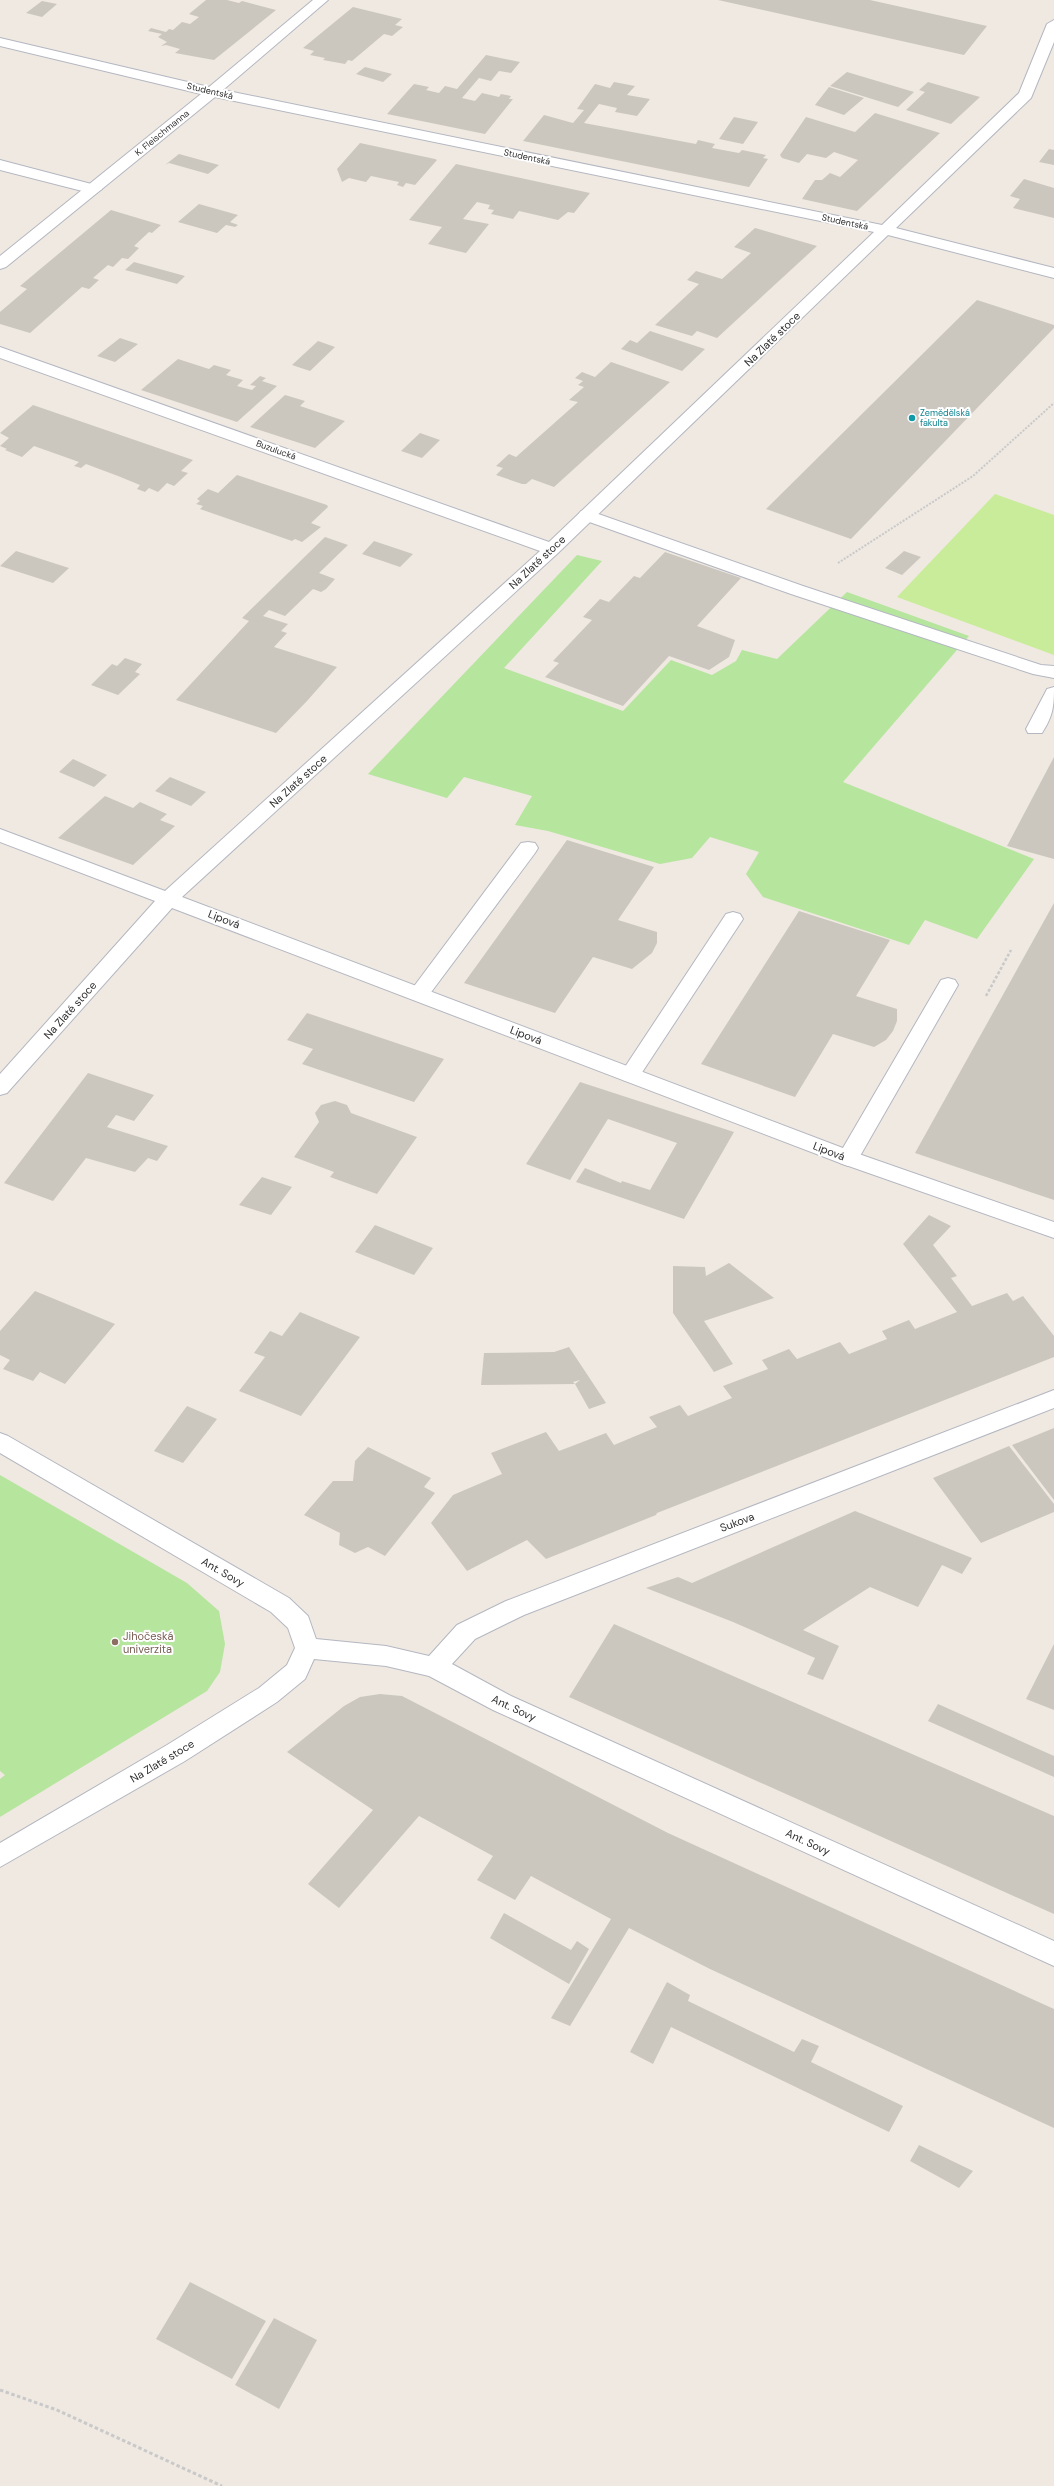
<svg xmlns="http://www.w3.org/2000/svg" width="1054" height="2486" viewBox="0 0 1054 2486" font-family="'DM Sans',sans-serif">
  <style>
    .green { fill: #b6e59e }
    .pitch { fill: #c9ec9a }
    .building { fill: #cbc7bf }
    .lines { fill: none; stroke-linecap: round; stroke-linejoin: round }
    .service-casing { stroke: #b4b7c1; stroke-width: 2 }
    .minor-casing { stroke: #b4b7c1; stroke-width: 2 }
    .path-far2 { stroke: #c9c9c9; stroke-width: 2; stroke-dasharray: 2 1.5; stroke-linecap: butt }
    .path-far1 { stroke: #c9c9c9; stroke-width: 2.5; stroke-dasharray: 3 2; stroke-linecap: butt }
    .path { stroke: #c9c9c9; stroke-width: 3; stroke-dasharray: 3.5 2.5; stroke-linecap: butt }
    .service { fill: #fff; fill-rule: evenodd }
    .minor { fill: #fff; fill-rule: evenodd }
    .culture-dot { fill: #0f9aa8; stroke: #fff; stroke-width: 1.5 }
    .education-dot { fill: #8d6e63; stroke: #fff; stroke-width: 1.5 }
    .labels { text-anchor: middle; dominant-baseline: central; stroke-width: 4; stroke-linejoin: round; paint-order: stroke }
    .far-street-label { font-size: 9px; fill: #2e2e2e; stroke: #fff }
    .far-culture-label { font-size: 9px; fill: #0d838f; stroke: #fff; text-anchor: start }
    .street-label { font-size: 11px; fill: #2e2e2e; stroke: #fff }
    .education-label { font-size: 11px; fill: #785e54; stroke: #fff; text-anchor: start }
  </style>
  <rect width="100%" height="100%" fill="#efe9e1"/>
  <!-- green -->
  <path class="green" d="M577,555l25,6 -98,107 119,43 48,-51 41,15 24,-14 6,-11 35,9 70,-67 122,44 -126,146 191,77 -57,80 -52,-19 -16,25 -146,-48 -17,-23 13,-22 -49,-15 -18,21 -32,6 -112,-33 -33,-6 17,-29 -68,-19 -17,21 -79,-24z
    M0,1475l187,108 32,28 6,33 -5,28 -13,19 -207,126v-38l5,-4 -5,-4z"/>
  <!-- pitch -->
  <path class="pitch" d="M995,494l59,21v140l-157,-58z"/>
  <!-- building -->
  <path class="building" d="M206,0h21l12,3 3,-2 34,9 -62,50 -39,-7 5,-4 -14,-4 -5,1 6,-4 -9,-5 4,-3 -14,-3 3,-3 15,4 3,-3 4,1 9,-8 8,2 9,-7 -10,-3z
    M718,0h152l117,26 -23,29z
    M42,1l15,3 -15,13 -16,-4z
    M353,7l49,12 -7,6 8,2 -11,9 -8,-2 -32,27 -4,-1 -3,4 -22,-4 2,-2 -15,-3 4,-4 -11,-3z
    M486,55l34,7 -9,11 -12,-2 -8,10 -12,-3 -17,20 13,3 7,-8 17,4 2,-3 10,2 -2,3h4l-28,35 -98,-20 27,-30 15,3 -3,3 13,3 6,-7 12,3z
    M365,67l27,7 -9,8 -27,-8z
    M847,72l67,20 -16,15 -68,-21z
    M614,82l21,4 -8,9 23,4 -13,17 -22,-4 2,-4 -18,-4 -15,19 112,21 2,-4 17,4 -3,4 27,5 3,-3 24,5 -3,3 5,1 -19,28 -226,-46 21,-26 29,8 11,-13 -7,-1 18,-25 15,4z
    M928,82l52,15 -29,27 -45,-14 19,-18 -6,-2z
    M829,87l35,11 -20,17 -29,-10z
    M875,113l65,20 -83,78 -55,-12 13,-19h7l8,-7 10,4 18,-17 -24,-8 -8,6 -19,-4 -8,9 -17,-5 -2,-3 26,-38 49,15z
    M734,117l24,5 -15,22 -24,-5z
    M360,143l75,16 2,1 -22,25 -9,-2 -3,4 -6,-2 2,-3 -28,-6 -5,6 -17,-4 -7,4 -5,-13z
    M1049,149l5,1v15l-15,-3z
    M179,154l40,11 -11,9 -39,-11 -4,2z
    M456,164l32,7 102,22 -16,20 -6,-1 -10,8 -39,-9 -6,8 -22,-5 3,-4 -6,-1 2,-4 -13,-3 -14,17 26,5 -23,29 -38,-9 14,-17 -33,-7z
    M1024,179l30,9v30l-41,-10 7,-9 -10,-3z
    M199,204l39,11 -8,7 8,3 -3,2 -9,-2 -9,8 -39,-11z
    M111,210l50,15 -9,8 -3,-1 -15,14 5,2 -11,11 -6,-1 -9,9 -5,-2 -15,13 6,2 -10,9 -7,-2 -52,46 -30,-9v-12l27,-23 -7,-3z
    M755,228l62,18 -100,92 -20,-7 -5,5 -37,-11 44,-41 -12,-4 9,-9 26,8 29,-26 -17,-6z
    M134,262l51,14 -8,8 -52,-14z
    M977,300l77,25v3l-203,211 -85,-30z
    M650,331l55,18 -23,22 -61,-22 9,-9 7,3z
    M120,338l18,6 -23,18 -18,-6z
    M318,341l17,6 -25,24 -18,-6z
    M178,359l31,10 5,-4 17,5 -5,5 17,5 -6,6 15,4 4,-4 -6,-1 10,-9 6,2 -4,3 15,5 -40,36 -96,-32z
    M611,362l59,20 -116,105 -22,-8 -6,5h-4l-26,-9 7,-7 -7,-2 13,-12 7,3 62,-55 -9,-2 15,-13 -6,-2 5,-4 -8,-3 7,-6 13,5z
    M285,395l20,6 -5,5 45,15 -30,27 -65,-21z
    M33,405l160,55 -12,11 7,2 -14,13 -7,-3 -9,9 -9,-4 -4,4 -8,-3 3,-4 -22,-9 -32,-12 -5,4 -7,-2 5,-4 -45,-16 -12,11 -17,-7 2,-1 -7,-3 9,-8 -9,-5z
    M420,433l20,7 -18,18 -21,-7z
    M237,475l90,30 1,2 -17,16 10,4 -19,15 -7,-3 -3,2 -92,-32 3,-3 -7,-2 4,-3 -3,-2 11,-10 10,4z
    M325,537l23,8 -29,28 16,6 -9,10 -5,3 -8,-3 -28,27 -16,-6 -6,6 25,8 -7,7 6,2 -13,14 63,20 -30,34 -31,32 -100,-33 73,-79 -7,-3z
    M374,541l39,13 -13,13 -38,-13z
    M16,551l53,17 -16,15 -53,-17z
    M904,551l17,6 -19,18 -17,-7z
    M665,552l76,26 -44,48 38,14 -6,17 -20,13 -40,-14 -46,50 -78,-29 14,-14 -6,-2 39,-41 -9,-3 17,-18 9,3 25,-26 6,2z
    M125,658l17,6 -7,8 5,2 -22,21 -27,-10 21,-21 5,2z
    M1054,757v102l-47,-13z
    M73,759l34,16 -13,12 -35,-15z
    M170,777l36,15 -15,14 -36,-15z
    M105,796l28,12 7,-6 27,12 -7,6 15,6 -42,39 -75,-27z
    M567,840l87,27 -36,53 39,12v11l-5,10 -20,16 -39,-12 -38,56 -91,-30z
    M1054,903v297l-139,-47z
    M799,911l91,29 -34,56 41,13v12l-4,10 -7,9 -12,7 -41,-13 -38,63 -94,-33z
    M307,1013l137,46 -30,43 -112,-38 11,-15 -26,-9z
    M88,1073l66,22 -20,26 -18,-6 -9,12 61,19 -11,15 -9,-3 -13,14 -49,-14 -33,43 -49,-18z
    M580,1082l154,50 -50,87 -108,-37 9,-14 36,15 1,-2 28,9 27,-47 -69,-24 -38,61 -44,-16z
    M335,1101l12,4 4,8 66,24 -40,57 -47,-17 4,-5 -40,-15 25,-35 -4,-9 6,-8z
    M262,1177l30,10 -21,28 -32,-10z
    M929,1215l22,11 -18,19 24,31 -6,2 21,28 35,-13 6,8 10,-5 31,40v21l-397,156 -1,2 -110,44 -19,-19 -60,31 -36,-48 22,-28 49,-21 -11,-21 55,-21 13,19 47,-18 8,12 43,-18 -8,-10 31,-12 8,11 44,-18 -9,-12 45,-17 -6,-9 27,-11 8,10 43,-17 9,12 38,-15 -5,-8 27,-11 6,9 42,-17 -54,-68z
    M375,1225l58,23 -19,27 -59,-23z
    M729,1263l45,35 -70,23 29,43 -19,8 -41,-59v-47l32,1 1,9z
    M35,1291l80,33 -50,60 -25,-12 -7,9 -30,-12 7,-9 -10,-5v-24z
    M300,1312l60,25 -59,79 -62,-25 26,-34 -11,-4 16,-22 12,5z
    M569,1347l37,56 -17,6 -14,-25 5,-4 -7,2 2,2 -94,1 3,-32 70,-1z
    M187,1406l30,13 -34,44 -29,-12z
    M1054,1428v72l-42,-55z
    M1009,1446l45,58v8l-73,31 -48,-65z
    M368,1447l63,31 -7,9 11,6 -50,63 -17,-9 -13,6 -16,-8 1,-12 -36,-18 29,-34h20l2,-20z
    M855,1511l117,47 -10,16 -20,-9 -24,42 -48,-20 -67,43 36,16 -16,34 -16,-6 8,-16 -82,-36 -87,-34 32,-11 14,6z
    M614,1624l440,192v98l-485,-217z
    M1054,1644v66l-28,-11z
    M380,1694l22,2 266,137 386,176v119l-344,-159 -81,-41 -59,98 -19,-8 60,-99 -80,-43 -16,24 -38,-20 16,-24 -74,-40 -80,92 -31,-24 65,-74 -86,-58 57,-46 16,-9z
    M938,1704l116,52v21l-126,-56z
    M504,1913l67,37 6,-9 12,8 -20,35 -79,-46z
    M667,1982l23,13 -2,6 106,51 8,-13 17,7 -8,16 92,44 -14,26 -218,-105 -18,37 -23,-12z
    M919,2145l54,26 -14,17 -49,-27z
    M190,2282l76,39 -34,58 -76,-40z
    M274,2318l43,22 -38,69 -44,-24z"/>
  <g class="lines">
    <!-- service casing -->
    <g class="service-casing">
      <path id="service" d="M0,160l99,26 3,3 -8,5 -94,-24z
        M587,510l216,76 238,79 13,1v12l-21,-4 -242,-80 -210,-75 -3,-4 3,-4z
        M1054,687c0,20 -1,29 -12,46h-14l-2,-4 19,-36 2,-4z
        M528,842l7,1 3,5 -3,5 -109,146 -7,2 -7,-2 -3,-5 3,-5 109,-146z
        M733,912l7,2 3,5 -106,161 -7,2 -7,-2 -3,-5 3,-5 103,-156z
        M948,978l7,2 3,5 -102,178 -8,3 -8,-3 -3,-5 3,-5 101,-173z"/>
    </g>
    <!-- minor casing -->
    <g class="minor-casing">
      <path id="minor" d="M313,0h15l-105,90 659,135 137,-132 28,-69 7,-4v22l-23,56 -135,130 158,40v10l-166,-43 -330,318 -376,344 674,256 198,69v16l-214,-75 -668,-255 -165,185 -7,2v-21l155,-173 -155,-59v-13l165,62 375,-340 -540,-193v-11l549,195 325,-310 -659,-135 -209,170 -6,2v-13l201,-162 -201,-48v-8l209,49z
        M1054,1390v18l-530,207 -49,24 -23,25 59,32 543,245v25l-561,-256 -64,-34 -43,-10 -72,-7 -9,20 -28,23 -92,59 -185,106v-24l167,-98 92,-57 28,-23 8,-17 -7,-20 -17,-16 -271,-159v-20l8,3 281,162 19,18 8,23 70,7 43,10 28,-31 49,-24z"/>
    </g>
    <!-- path-far2 -->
    <path class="path-far2" d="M838,563l135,-87 81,-73"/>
    <!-- path-far1 -->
    <path class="path-far1" d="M986,996l25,-46"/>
    <!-- path -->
    <path class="path" d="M0,2390l57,20 165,76"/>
    <!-- service -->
    <use href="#service" class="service"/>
    <!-- minor -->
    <use href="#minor" class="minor"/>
  </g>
  <!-- markers -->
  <circle class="culture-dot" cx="912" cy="418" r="4"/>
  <circle class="education-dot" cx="115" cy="1642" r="4"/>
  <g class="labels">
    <!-- far-street labels -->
    <g class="far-street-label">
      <text transform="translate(210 91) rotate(13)">Studentská</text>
      <text transform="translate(162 133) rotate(-39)">K. Fleischmanna</text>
      <text transform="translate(527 157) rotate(12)">Studentská</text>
      <text transform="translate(845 222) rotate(12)">Studentská</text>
      <text transform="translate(276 450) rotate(20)">Buzulucká</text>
    </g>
    <!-- far-culture labels -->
    <g class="far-culture-label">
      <text x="920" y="413">Zemědělská<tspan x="920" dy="10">fakulta</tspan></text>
    </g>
    <!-- street labels -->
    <g class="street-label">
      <text transform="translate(772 339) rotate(-44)">Na Zlaté stoce</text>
      <text transform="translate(537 562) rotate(-43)">Na Zlaté stoce</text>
      <text transform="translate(298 781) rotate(-42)">Na Zlaté stoce</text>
      <text transform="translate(224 919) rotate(21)">Lipová</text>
      <text transform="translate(70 1010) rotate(-48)">Na Zlaté stoce</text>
      <text transform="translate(526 1035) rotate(21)">Lipová</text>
      <text transform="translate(829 1151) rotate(21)">Lipová</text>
      <text transform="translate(737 1522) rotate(-21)">Sukova</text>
      <text transform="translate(223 1572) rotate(30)">Ant. Sovy</text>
      <text transform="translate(514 1708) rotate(25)">Ant. Sovy</text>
      <text transform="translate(162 1761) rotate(-31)">Na Zlaté stoce</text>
      <text transform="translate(808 1842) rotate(25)">Ant. Sovy</text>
    </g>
    <!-- education labels -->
    <g class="education-label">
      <text x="123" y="1636">Jihočeská<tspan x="123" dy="13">univerzita</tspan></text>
    </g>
  </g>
</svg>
